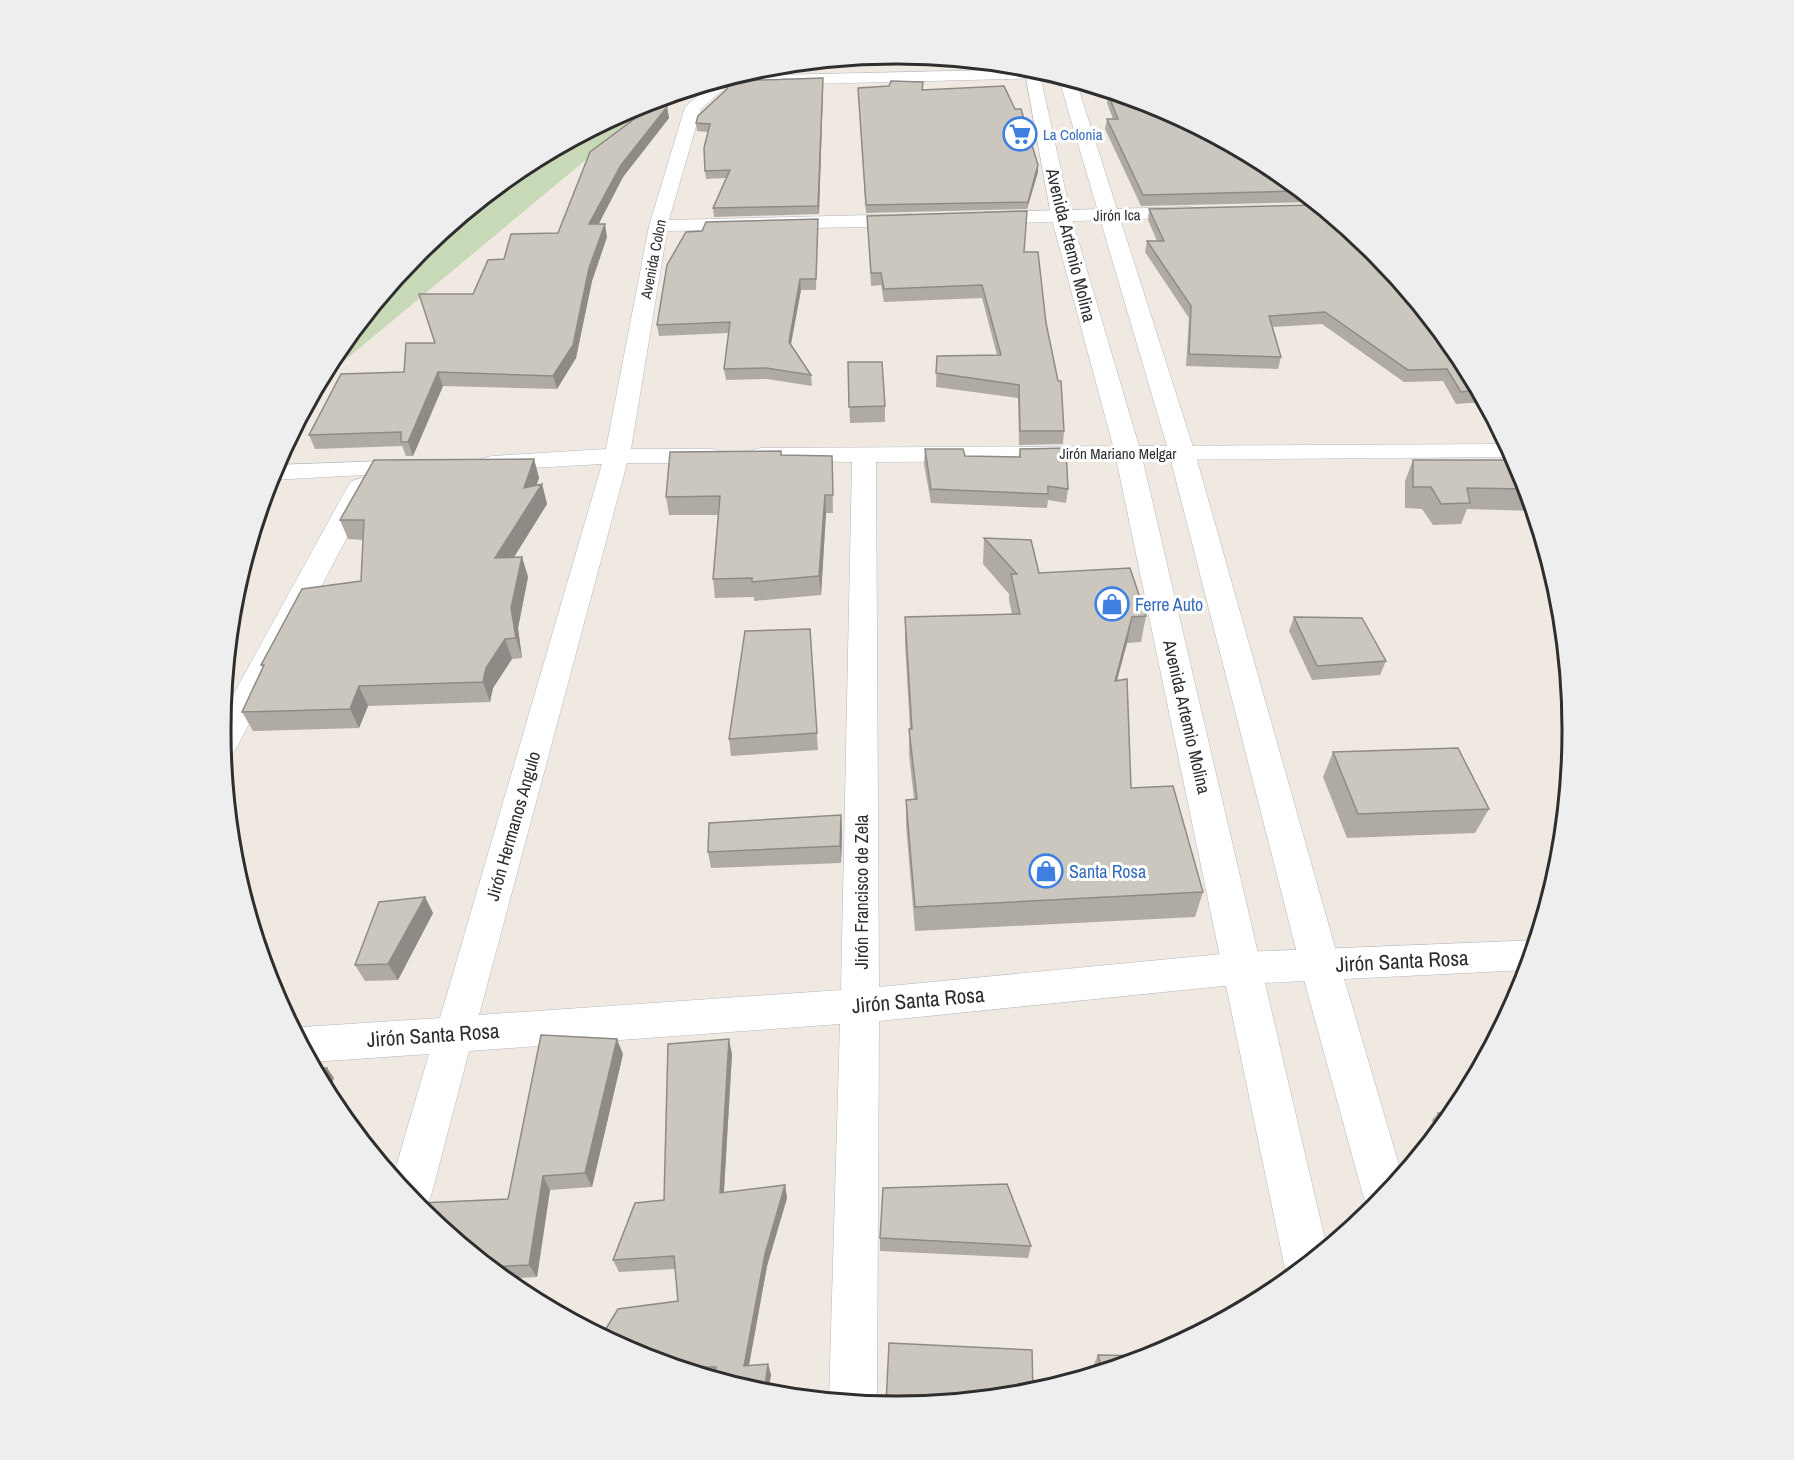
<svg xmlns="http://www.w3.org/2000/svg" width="1794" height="1460" viewBox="0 0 1794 1460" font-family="'Archivo Narrow',sans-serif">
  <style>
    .cemetery { fill: #c8d9b8 }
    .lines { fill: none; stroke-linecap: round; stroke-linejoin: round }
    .street-casing { stroke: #b4b7c1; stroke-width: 1 }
    .secondary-casing { stroke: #b4b7c1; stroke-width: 1 }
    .street { fill: #fff; fill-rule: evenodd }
    .secondary { fill: #fff; fill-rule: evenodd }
    .wall { fill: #afaba4 }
    .shaded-wall { fill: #8e8b86 }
    .building { fill: #cbc7bf; stroke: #8e8b86; stroke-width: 1.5 }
    .labels { text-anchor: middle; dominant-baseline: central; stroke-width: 6; stroke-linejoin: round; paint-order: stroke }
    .far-shop-label { font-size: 15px; fill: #366cbe; stroke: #fff; text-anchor: start }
    .far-street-label { font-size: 15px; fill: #2e2e2e; stroke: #fff }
    .street-label { font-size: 18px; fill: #2e2e2e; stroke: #fff }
    .shop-label { font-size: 18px; fill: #366cbe; stroke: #fff; text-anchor: start }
    .near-street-label { font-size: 21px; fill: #2e2e2e; stroke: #fff }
    .rim { fill: none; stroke: #2e2e2e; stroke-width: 3 }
  </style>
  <rect width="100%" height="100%" fill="#efe9e1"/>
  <!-- cemetery -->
  <path class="cemetery" d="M659,99l-315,262 -12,-1 87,-108 103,-84 117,-63z"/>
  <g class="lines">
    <!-- street casing -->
    <g class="street-casing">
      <path id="street" d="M1035,69l19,6 -6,3 -321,8 -26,23 -32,111 242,-6 9,6 -9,6 -244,5 -36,218h81l9,2 3,5 -3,5 -9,2h-85l-148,552 362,-25 11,-528 -100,-2 -3,-5 3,-5 9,-2 746,-4 7,13 -638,5 3,525 364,-35 293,-12 -9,30 -284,14 -364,37 -2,381 -48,-3 11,-375 -371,27 -38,145 -8,16 -30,-35 36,-123 -117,8 -17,-32 8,-3 137,-9 162,-554 -110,6 -9,-2 -3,-5 3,-5 9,-2 114,-7 43,-223 36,-119 26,-23 24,-8z
        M1190,207l7,2 2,4 -2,4 -212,7 -9,-6 9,-6z
        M412,460l9,2 3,5 -3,5 -151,8 6,-15z
        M361,478l9,3 4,5 -136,259 -5,8 -9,3 -2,-41 126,-229 4,-5z"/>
    </g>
    <!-- secondary casing -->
    <g class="secondary-casing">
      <path id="secondary" d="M1024,67l15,3 32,146 70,237 186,795 -38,30 -5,-14 -169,-811 -64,-237z
        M1061,77l15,4 119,372 145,512 62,210 -31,36 -8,-16 -63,-230 -131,-512 -110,-374z"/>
    </g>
    <!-- street -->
    <use href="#street" class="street"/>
    <!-- secondary -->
    <use href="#secondary" class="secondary"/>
  </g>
  <!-- wall -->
  <path class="wall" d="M823,86l-4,128 -105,3 -1,-9 13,-30 -20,1 -1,-8 3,-39 -11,-1 -1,-8z
    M858,88l65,2 115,75v7l-11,37 -161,4z
    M1108,94l165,74 41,34 -173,4 -36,-77 2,-10h6l-6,-16z
    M667,107l2,11 -46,59 -25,47 9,13 -15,44 -16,77 -19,31 -114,-3 -30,70h-7l-4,-10 -87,3 -6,-14 95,-63 31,-29 38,-49 31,-35 54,-26z
    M1149,209l310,146 25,47 -28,2 -13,-23 -39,1 -82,-58 -49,3 8,30 -3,12 -92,-3 3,-48 -44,-66 2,-11h10l-9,-21z
    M867,216l157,36 22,71 18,108 -1,13 -44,1 -1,-47 -82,-11 1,-31 60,-1 -15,-57 -98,4 -3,-17 -10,1z
    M818,219l-2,71h-15l-10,55 20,30 1,11 -45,-7 -41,1 -2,-11 5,-36 -70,3 -2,-11z
    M848,362l37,44v16l-35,1z
    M925,449l40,7 54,1 1,-8 48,40 -2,14 -18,-3 -1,8 -116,-5 -7,-39z
    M781,455l51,1 1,57h-7l-5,82 -67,6v-4l-39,1 -2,-19 5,-64h-49l-3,-18z
    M534,459l5,19 -3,7 6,-1 5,20 -33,53h8l6,20 -10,51 4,30 -10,1 -19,29 -3,14 -122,4 -9,22 -106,3 -11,-19 21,-44 -2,-3 100,-84 2,-41 -15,-1 -8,-19z
    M1413,460l109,12 11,39 -66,-2 -6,15 -28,1 -11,-16 -17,-1v-27z
    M984,538l55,35 107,43 -5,26 -14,1 -10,37 14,108 72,104 -8,25 -280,14 -9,-106v-25l8,-1 -5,-44v-26h1l-5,-86v-26l107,-3 -3,-14v-6l-26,-30z
    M1294,617l92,44 -6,14 -68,5 -23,-49z
    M810,629l8,121 -87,6 -2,-17z
    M1333,752l156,57 -14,24 -128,5 -24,-61z
    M842,831l-1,32 -130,5 -3,-16z
    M425,897l8,16 -35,67 -33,1 -10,-16z
    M623,1054l-31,133 -42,3 -13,87 -32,2 -86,-71 89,-9z
    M732,1054l-8,138 61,-7 2,13 -20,68 -18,99 19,-1 3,11 -6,18 -127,-39 40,-53 -3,-32 -56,3 -6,-12 51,-60z
    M1438,1113h15l-16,20 -5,-13z
    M880,1238l151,8 -3,12 -148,-7z
    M1098,1355l54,1 -59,17 -1,-4z"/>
  <!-- shaded-wall -->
  <path class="shaded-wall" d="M823,78v8l-4,128 -1,-8z
    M667,107l2,11 -46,59 -31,60 -3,-13 32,-59z
    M1038,165v7l-11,37 1,-7z
    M605,224l2,13 -15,44 -16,77 -19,31 -4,-13z
    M800,279l1,11 -12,63v-11z
    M438,372l5,14 -30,70 -5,-14z
    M534,459l5,19 -8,23 11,-17 5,20 -46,74 -6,-20 29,-70z
    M825,495l1,18 -5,82 -2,-19z
    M522,557l6,20 -10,51 4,30 -6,-20 -5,-30z
    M1132,617l-5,26 -17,63 5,-25z
    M505,639l7,20 -19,29 -3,14 -7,-20 3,-14z
    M359,686l9,20 -9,22 -9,-19z
    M841,815l1,16 -1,32 -1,-17z
    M425,897l8,16 -35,67 -10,-16z
    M617,1039l6,15 -31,133 -7,-14z
    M729,1039l3,15 -9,152 -3,-13z
    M327,1068l7,10 -6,15 -6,-12z
    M543,1176l7,14 -13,87 -8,-12z
    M785,1185l2,13 -20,68 -20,110 -3,-10 21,-112z
    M768,1364l3,11 -3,18h-4z"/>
  <!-- building -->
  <path class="building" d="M823,78l-5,128 -105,2 17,-38 -25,1 -1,-23 6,-24 -14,-1 2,-7 29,-27v-8z
    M891,81l32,1 -1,8 82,-4 11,23h6l17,56 -10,37 -162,3 -8,-117 31,-2z
    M1115,93l41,13 117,62 28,23 -158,4 -36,-76h11l-10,-25z
    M660,100l7,7 -46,58 -32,59h16l-16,44 -16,77 -20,31 -115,-4 -30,70h-7v-10l-92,3 32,-61 63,-2 2,-29h29l-16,-49h54l15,-34 16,-1 7,-25 47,-1 32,-81z
    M1317,205l58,47 84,103 19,35 -17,2 -14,-23 -39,1 -83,-58 -56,4 12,41 -92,-3 2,-48 -44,-65h17l-15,-32z
    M1027,211l-3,41h14l8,71 12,58h3l3,50h-44l-1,-46 -83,-12 1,-17 64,-1 -19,-70 -98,4 -3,-16h-10l-4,-57z
    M818,219l-2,60h-16l-11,63 22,33 -45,-7 -42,1 6,-47 -73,3 10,-60 19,-33 16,-1 4,-9z
    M848,362h34l3,44 -36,1z
    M1066,448l2,41 -20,-3v8l-117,-5 -6,-40h38l2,7 55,1v-8z
    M781,451v4l51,1 1,39h-8l-6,81 -67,6v-4l-39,1 7,-83 -54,1 4,-45z
    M534,459l-10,29 18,-4 -47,74 27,-1 -11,51 5,30 -11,1 -19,29 -3,14 -124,4 -9,23 -108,3 22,-47h-3l41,-76 59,-8 3,-61h-24l34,-60z
    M1413,460h102l7,12 5,17 -60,-1 3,15 -29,1 -10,-17h-18z
    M984,538l47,2 8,33 91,-5 16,48 -14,1 -17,64 12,-2 4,109 42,-2 30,106 -288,15 -9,-107 11,-1 -8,-70h3l-7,-112 115,-3 -9,-40h6z
    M1294,617l68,1 24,43 -69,5z
    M810,629l7,104 -88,6 16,-108z
    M1458,748l31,61 -131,5 -25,-62z
    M841,815l-1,31 -132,6 1,-29z
    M425,897l-37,67 -33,1 24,-63z
    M541,1035l76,4 -32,134 -42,3 -14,89 -38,2 -72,-59 1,-5 88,-4z
    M729,1039l-9,154 65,-8 -20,69 -21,112 24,-2 -4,29 -50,-16 2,-10h-37l-41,-13 -36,-19 16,-26 60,-8 -4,-45 -61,4 22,-57 29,-3 4,-156z
    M315,1068h12l-5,13z
    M1438,1113h15l-11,13z
    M1007,1184l24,62 -151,-8 3,-50z
    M889,1343l143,7 1,42 -4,1 -132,13 -11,-1z
    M1098,1355l54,1 -50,15z"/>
  <!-- icons -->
  <defs>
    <g id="supermarket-ring" transform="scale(1.725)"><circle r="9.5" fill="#fff" stroke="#3f7fe0" stroke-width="1.5"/><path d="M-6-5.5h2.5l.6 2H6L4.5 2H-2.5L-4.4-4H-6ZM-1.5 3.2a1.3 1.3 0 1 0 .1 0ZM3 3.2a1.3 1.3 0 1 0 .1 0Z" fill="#3f7fe0"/></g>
    <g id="shop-ring" transform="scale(1.725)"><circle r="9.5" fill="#fff" stroke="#3f7fe0" stroke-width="1.5"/><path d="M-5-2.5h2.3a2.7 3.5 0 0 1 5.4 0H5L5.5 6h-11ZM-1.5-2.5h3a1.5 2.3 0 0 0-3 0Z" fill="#3f7fe0"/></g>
  </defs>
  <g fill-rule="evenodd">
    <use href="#supermarket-ring" x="1020" y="134"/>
    <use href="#shop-ring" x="1112" y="604"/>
    <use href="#shop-ring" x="1046" y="871"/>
  </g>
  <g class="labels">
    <!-- far-shop labels -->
    <g class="far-shop-label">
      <text x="1043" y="134">La Colonia</text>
    </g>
    <!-- far-street labels -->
    <g class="far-street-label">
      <text transform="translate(1117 215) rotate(-1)">Jirón Ica</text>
      <text transform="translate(653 259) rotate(-79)">Avenida Colon</text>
      <text x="1118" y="453">Jirón Mariano Melgar</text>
    </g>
    <!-- street labels -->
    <g class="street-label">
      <text transform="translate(1071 245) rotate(76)">Avenida Artemio Molina</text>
      <text transform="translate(1187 717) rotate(77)">Avenida Artemio Molina</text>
      <text transform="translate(513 826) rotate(-74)">Jirón Hermanos Angulo</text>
      <text transform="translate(861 892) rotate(-90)">Jirón Francisco de Zela</text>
    </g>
    <!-- shop labels -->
    <g class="shop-label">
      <text x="1135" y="604">Ferre Auto</text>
      <text x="1069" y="871">Santa Rosa</text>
    </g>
    <!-- near-street labels -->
    <g class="near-street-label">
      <text transform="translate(1402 961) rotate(-3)">Jirón Santa Rosa</text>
      <text transform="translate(918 1000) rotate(-5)">Jirón Santa Rosa</text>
      <text transform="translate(433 1035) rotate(-4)">Jirón Santa Rosa</text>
    </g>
  </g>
  <!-- crop -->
  <path d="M0 0H1794V1460H0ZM896 64H897A665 665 0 0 1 1562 729V731A665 665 0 0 1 897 1396H896A665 665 0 0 1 231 731V729A665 665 0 0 1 896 64Z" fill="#eee" fill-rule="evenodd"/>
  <path class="rim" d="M896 64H897A665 665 0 0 1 1562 729V731A665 665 0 0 1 897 1396H896A665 665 0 0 1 231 731V729A665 665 0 0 1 896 64Z"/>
</svg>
